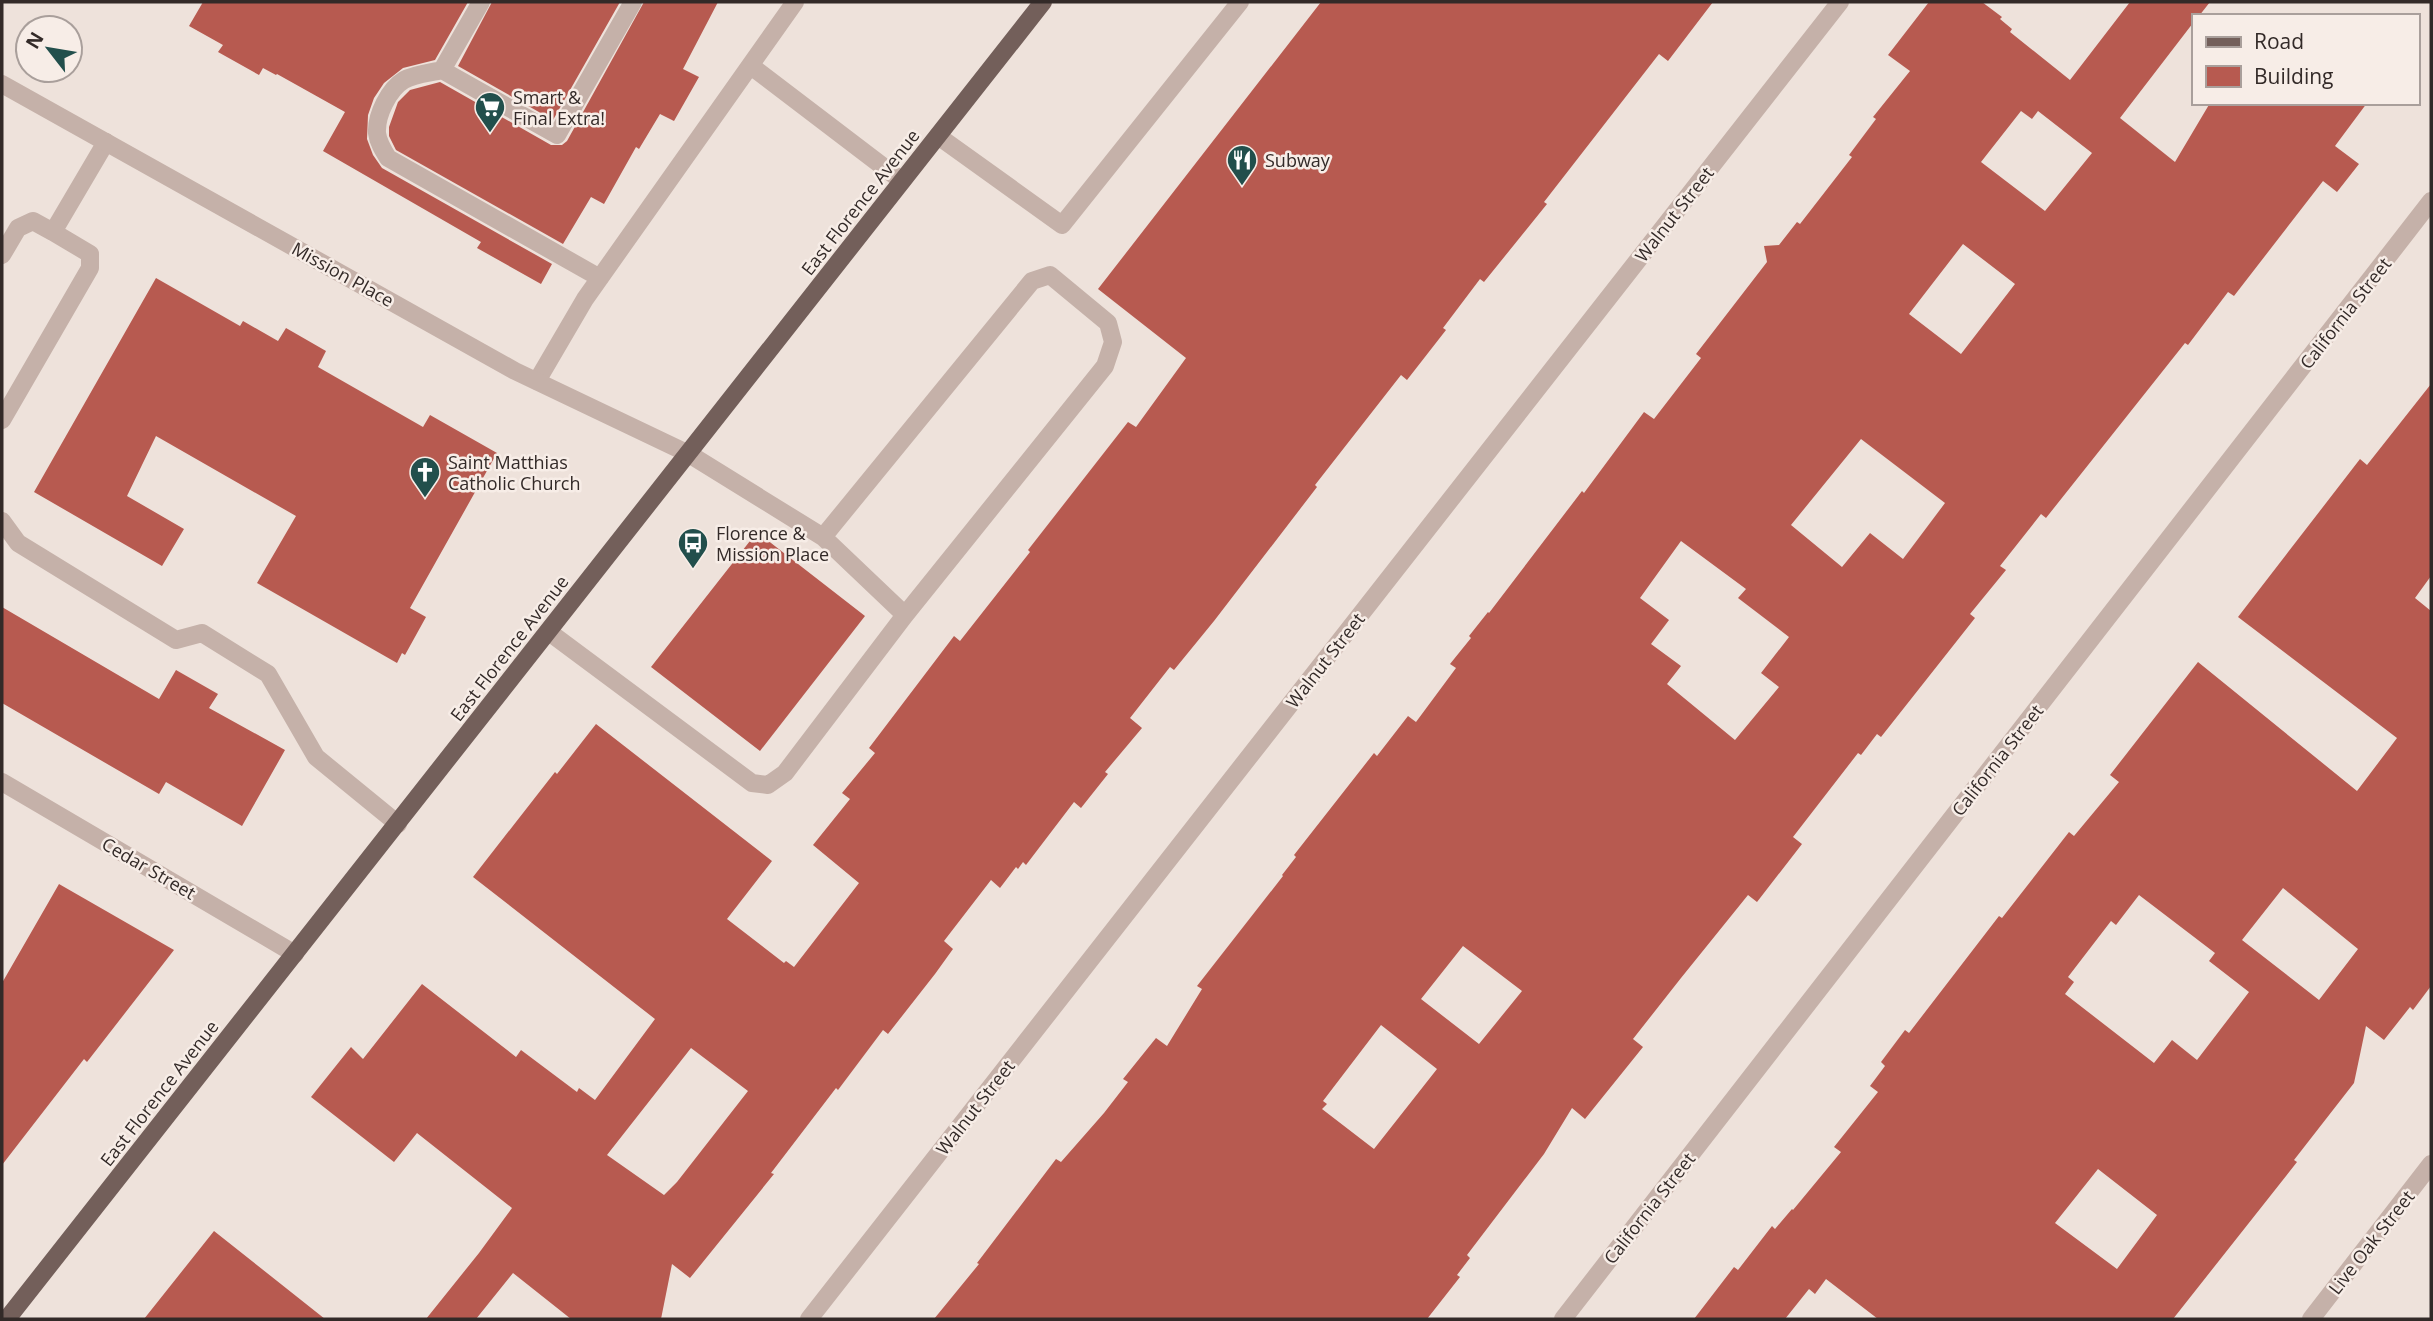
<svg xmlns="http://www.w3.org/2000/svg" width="2433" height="1321" viewBox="0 0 2433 1321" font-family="'Open Sans',sans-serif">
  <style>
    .building { fill: #b75a50; fill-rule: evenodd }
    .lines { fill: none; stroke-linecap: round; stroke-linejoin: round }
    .service { stroke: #c5b1a9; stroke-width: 18 }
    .minor { stroke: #c5b1a9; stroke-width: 18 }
    .primary { stroke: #735f5a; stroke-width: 18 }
    .labels { text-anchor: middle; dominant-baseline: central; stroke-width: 5; stroke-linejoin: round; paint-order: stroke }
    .poi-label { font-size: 18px; fill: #332a28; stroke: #f7ede7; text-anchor: start }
    .street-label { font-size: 18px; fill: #332a28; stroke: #f7ede7 }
  </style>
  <rect width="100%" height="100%" fill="#eee2db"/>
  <!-- building -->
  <path class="building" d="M203,2h265l-33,58 -32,8 -19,15 -10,15 -6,17 -1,24 6,16 9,13 170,96 -11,20 -64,-36 4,-6 -158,-91 22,-39 -68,-38 -1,1 -13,-7 -4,7 -41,-23 5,-7 -34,-19z
    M492,2h128l-67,118 -95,-54z
    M644,2h74l-35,67 16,8 -25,44 -14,-7 -21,35 -3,-2 -32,57 -13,-7 -28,47 -167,-94 -7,-14v-9l9,-25 12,-12 30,-8 111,63h11l5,-4z
    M1321,2h392l-45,59 -9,-7 -115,148 3,2 -63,78 -4,-3 -37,49 3,2 -39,50 -6,-5 -86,110 2,2 -103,134 -40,49 -4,-3 -40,51 12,10 -37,44 3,2 -27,34 -7,-6 -48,63 -3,-3 -5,7 -2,-2 -16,21 -9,-8 -47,61 9,8 -18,25 -47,60 -5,-4 -45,60 -2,-2 -65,85 3,1 -84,104 -18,-14 -11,55h-90l-58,-46 -37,46h-50l53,-66 33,-45 -95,-75 -23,29 -83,-65 40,-50 12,12 59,-75 94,73 5,-7 56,42 2,-4 16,12 60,-81 -182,-142 82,-105 2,2 39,-50 176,137 -45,58 57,44 2,-2 8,6 65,-84 -46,-38 37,-46 -8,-6 33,-40 -6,-5 85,-112 6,5 70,-89 -2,-2 100,-128 8,5 50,-69 -88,-69zM691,1048l57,43 -71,91 -13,13 -57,-40z
    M1929,2h53l20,15 -2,2 12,10 -2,3 60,48 60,-78h80l-11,14h-6v7l-73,95 55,44 35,-59h157l-32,43 24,18 -22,28 -14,-11 -89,115 -6,-4 -40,53 -3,-2 -139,175 -5,-4 -41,52 6,4 -36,44 5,4 -94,119 -4,-3 -16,21 -3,-2 -65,84 9,7 -45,58 -9,-7 -67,83 -48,61 10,8 -58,72 -13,-11 -28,46 -77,101 3,3 -13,17 3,2 -33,42h-493l45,-55 -2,-1 79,-104 5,3 43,-49 24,-31 -5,-3 33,-41 11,8 35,-57 -5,-3 86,-110 -1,-1 14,-18 -2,-2 80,-102 3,3 31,-40 8,6 40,-54 -6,-4 21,-26 -2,-2 19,-24 1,1 93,-122 2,2 60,-81 10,7 47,-61 -5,-4 71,-92 -3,-16 15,-1 18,-23 3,2 52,-67 -3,-2 27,-36 -3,-2 37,-46 -22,-16zM2021,111l11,8 6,-8 54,42 -47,58 -64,-49zM1963,244l52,40 -54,70 -52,-40zM1861,439l84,64 -42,56 -33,-26 -28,34 -51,-42zM1681,541l65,48 -8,9 51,39 -28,36 18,14 -44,53 -68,-56 14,-18 -30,-22 18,-24 -29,-22zM1463,946l59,45 -43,53 -58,-45zM1381,1025l56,44 -63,80 -52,-40 5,-5 -4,-3z
    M156,278l84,48 3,-5 35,20 8,-13 40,23 -8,16 105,60 7,-12 67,38 -87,155 16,9 -21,38 -3,-2 -5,10 -140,-80 39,-67 -140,-80 -29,60 57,33 -22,37 -128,-74z
    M2431,384v192l-16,22 16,13v375l-18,24 -3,-3 -26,33 -18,-14 -12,57 -60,77 3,2 -124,157h-295l-52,-40 -11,15 -6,-5 -24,30h-91l40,-52 4,3 34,-44 3,3 17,-20 1,1 48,-58 -7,-5 44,-55 -8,-6 15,-20 -4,-4 24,-32 4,3 90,-117 3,2 67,-86 5,4 45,-54 -9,-7 88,-113 159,129 40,-53 -159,-121 122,-158 7,6zM2283,888l75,61 -39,51 -77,-60zM2139,895l76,58 -6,8 40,31 -52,68 -25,-20 -18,23 -89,-69 9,-12 -6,-5 43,-56 5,4zM2098,1169l59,46 -40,54 -62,-46z
    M757,532l108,84 -105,135 -109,-84z
    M2,607l157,92 17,-29 42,24 -9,14 76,42 -43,76 -76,-44 -7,12 -157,-91z
    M59,884l115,66 -87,112 -3,-3 -82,106v-182z
    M214,1231l111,88h-181z"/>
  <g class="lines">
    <!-- service -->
    <path class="service" d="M751,66l151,115
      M442,70l39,-68
      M938,136l124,89 178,-223
      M2,255l16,-27 15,-7 20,11
      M600,278l-212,-120c-5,-8 -10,-16 -11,-25 -1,-18 12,-44 27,-53 11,-6 26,-7 38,-10l115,65 76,-133
      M537,381l48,-82 210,-297
      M2,420l88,-152v-14l-37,-22 53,-90
      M2,521l16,22 158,97 26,-7 66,41 48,83 82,67
      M823,537l209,-256 18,-6 58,48 5,19 -8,24 -200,249
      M549,632l203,151 16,2 17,-12 120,-158 -82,-78 -134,-83"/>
    <!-- minor -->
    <path class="minor" d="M2,84l513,287 174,83
      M2,782l293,172
      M809,1319l1031,-1317
      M1563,1319l868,-1118
      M2311,1319l120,-155"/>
    <!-- primary -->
    <path class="primary" d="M7,1319l1036,-1317"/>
  </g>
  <!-- icons -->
  <defs>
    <g id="supermarket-pin" transform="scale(1.575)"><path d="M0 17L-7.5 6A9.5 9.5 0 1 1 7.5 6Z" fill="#224f4c" stroke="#f7ede7"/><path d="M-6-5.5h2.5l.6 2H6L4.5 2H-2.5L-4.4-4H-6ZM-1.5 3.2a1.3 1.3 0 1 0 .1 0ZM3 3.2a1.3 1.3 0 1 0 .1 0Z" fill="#fff"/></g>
    <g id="restaurant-pin" transform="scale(1.575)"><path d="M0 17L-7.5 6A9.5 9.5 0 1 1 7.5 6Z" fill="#224f4c" stroke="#f7ede7"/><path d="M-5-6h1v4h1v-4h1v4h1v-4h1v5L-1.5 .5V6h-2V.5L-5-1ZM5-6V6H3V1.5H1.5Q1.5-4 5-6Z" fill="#fff"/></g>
    <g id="church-pin" transform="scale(1.575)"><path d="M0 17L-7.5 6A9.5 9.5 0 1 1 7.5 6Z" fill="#224f4c" stroke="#f7ede7"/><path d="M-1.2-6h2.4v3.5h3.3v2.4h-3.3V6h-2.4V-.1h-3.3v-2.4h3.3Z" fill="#fff"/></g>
    <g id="bus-pin" transform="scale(1.575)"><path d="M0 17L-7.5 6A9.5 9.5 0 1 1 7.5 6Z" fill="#224f4c" stroke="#f7ede7"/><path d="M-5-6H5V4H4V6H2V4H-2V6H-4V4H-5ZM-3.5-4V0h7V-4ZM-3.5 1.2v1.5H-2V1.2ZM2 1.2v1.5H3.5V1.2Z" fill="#fff"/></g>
  </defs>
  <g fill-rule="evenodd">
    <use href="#supermarket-pin" x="490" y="107"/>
    <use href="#restaurant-pin" x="1242" y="160"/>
    <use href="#church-pin" x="425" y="472"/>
    <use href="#bus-pin" x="693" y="543"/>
  </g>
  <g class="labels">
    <!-- poi labels -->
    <g class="poi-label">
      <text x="513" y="97">Smart &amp;<tspan x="513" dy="21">Final Extra!</tspan></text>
      <text x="1265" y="160">Subway</text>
      <text x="448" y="462">Saint Matthias<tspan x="448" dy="21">Catholic Church</tspan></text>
      <text x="716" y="533">Florence &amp;<tspan x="716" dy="21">Mission Place</tspan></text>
    </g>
    <!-- street labels -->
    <g class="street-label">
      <text transform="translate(860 202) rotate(-52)">East Florence Avenue</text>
      <text transform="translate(1674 214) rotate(-52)">Walnut Street</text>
      <text transform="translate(343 274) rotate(29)">Mission Place</text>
      <text transform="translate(2345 313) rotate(-52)">California Street</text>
      <text transform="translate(509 648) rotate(-52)">East Florence Avenue</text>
      <text transform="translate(1325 660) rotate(-52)">Walnut Street</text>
      <text transform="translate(1997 760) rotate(-52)">California Street</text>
      <text transform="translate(149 868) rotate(30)">Cedar Street</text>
      <text transform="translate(159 1093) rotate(-52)">East Florence Avenue</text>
      <text transform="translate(975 1107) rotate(-52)">Walnut Street</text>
      <text transform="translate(1649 1208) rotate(-52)">California Street</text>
      <text transform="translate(2371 1242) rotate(-52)">Live Oak Street</text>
    </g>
  </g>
  <!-- border -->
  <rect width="2433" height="1321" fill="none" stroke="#332a28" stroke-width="7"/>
  <!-- legend -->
  <rect x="2192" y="14" width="228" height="91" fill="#f7ede7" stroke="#a99f9b" stroke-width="2"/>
  <rect x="2206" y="37" width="35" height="10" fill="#735f5a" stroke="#a99f9b" stroke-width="2"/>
  <text x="2254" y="49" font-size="21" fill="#332a28">Road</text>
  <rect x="2206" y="66" width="35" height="21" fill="#b75a50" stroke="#a99f9b" stroke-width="2"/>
  <text x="2254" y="84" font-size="21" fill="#332a28">Building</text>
  <!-- north arrow -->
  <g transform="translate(49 49) rotate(301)"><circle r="33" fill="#f7ede7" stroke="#a99f9b" stroke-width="2"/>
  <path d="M0-5L12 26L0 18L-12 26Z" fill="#224f4c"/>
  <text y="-10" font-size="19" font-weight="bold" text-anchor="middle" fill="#332a28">N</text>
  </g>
</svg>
